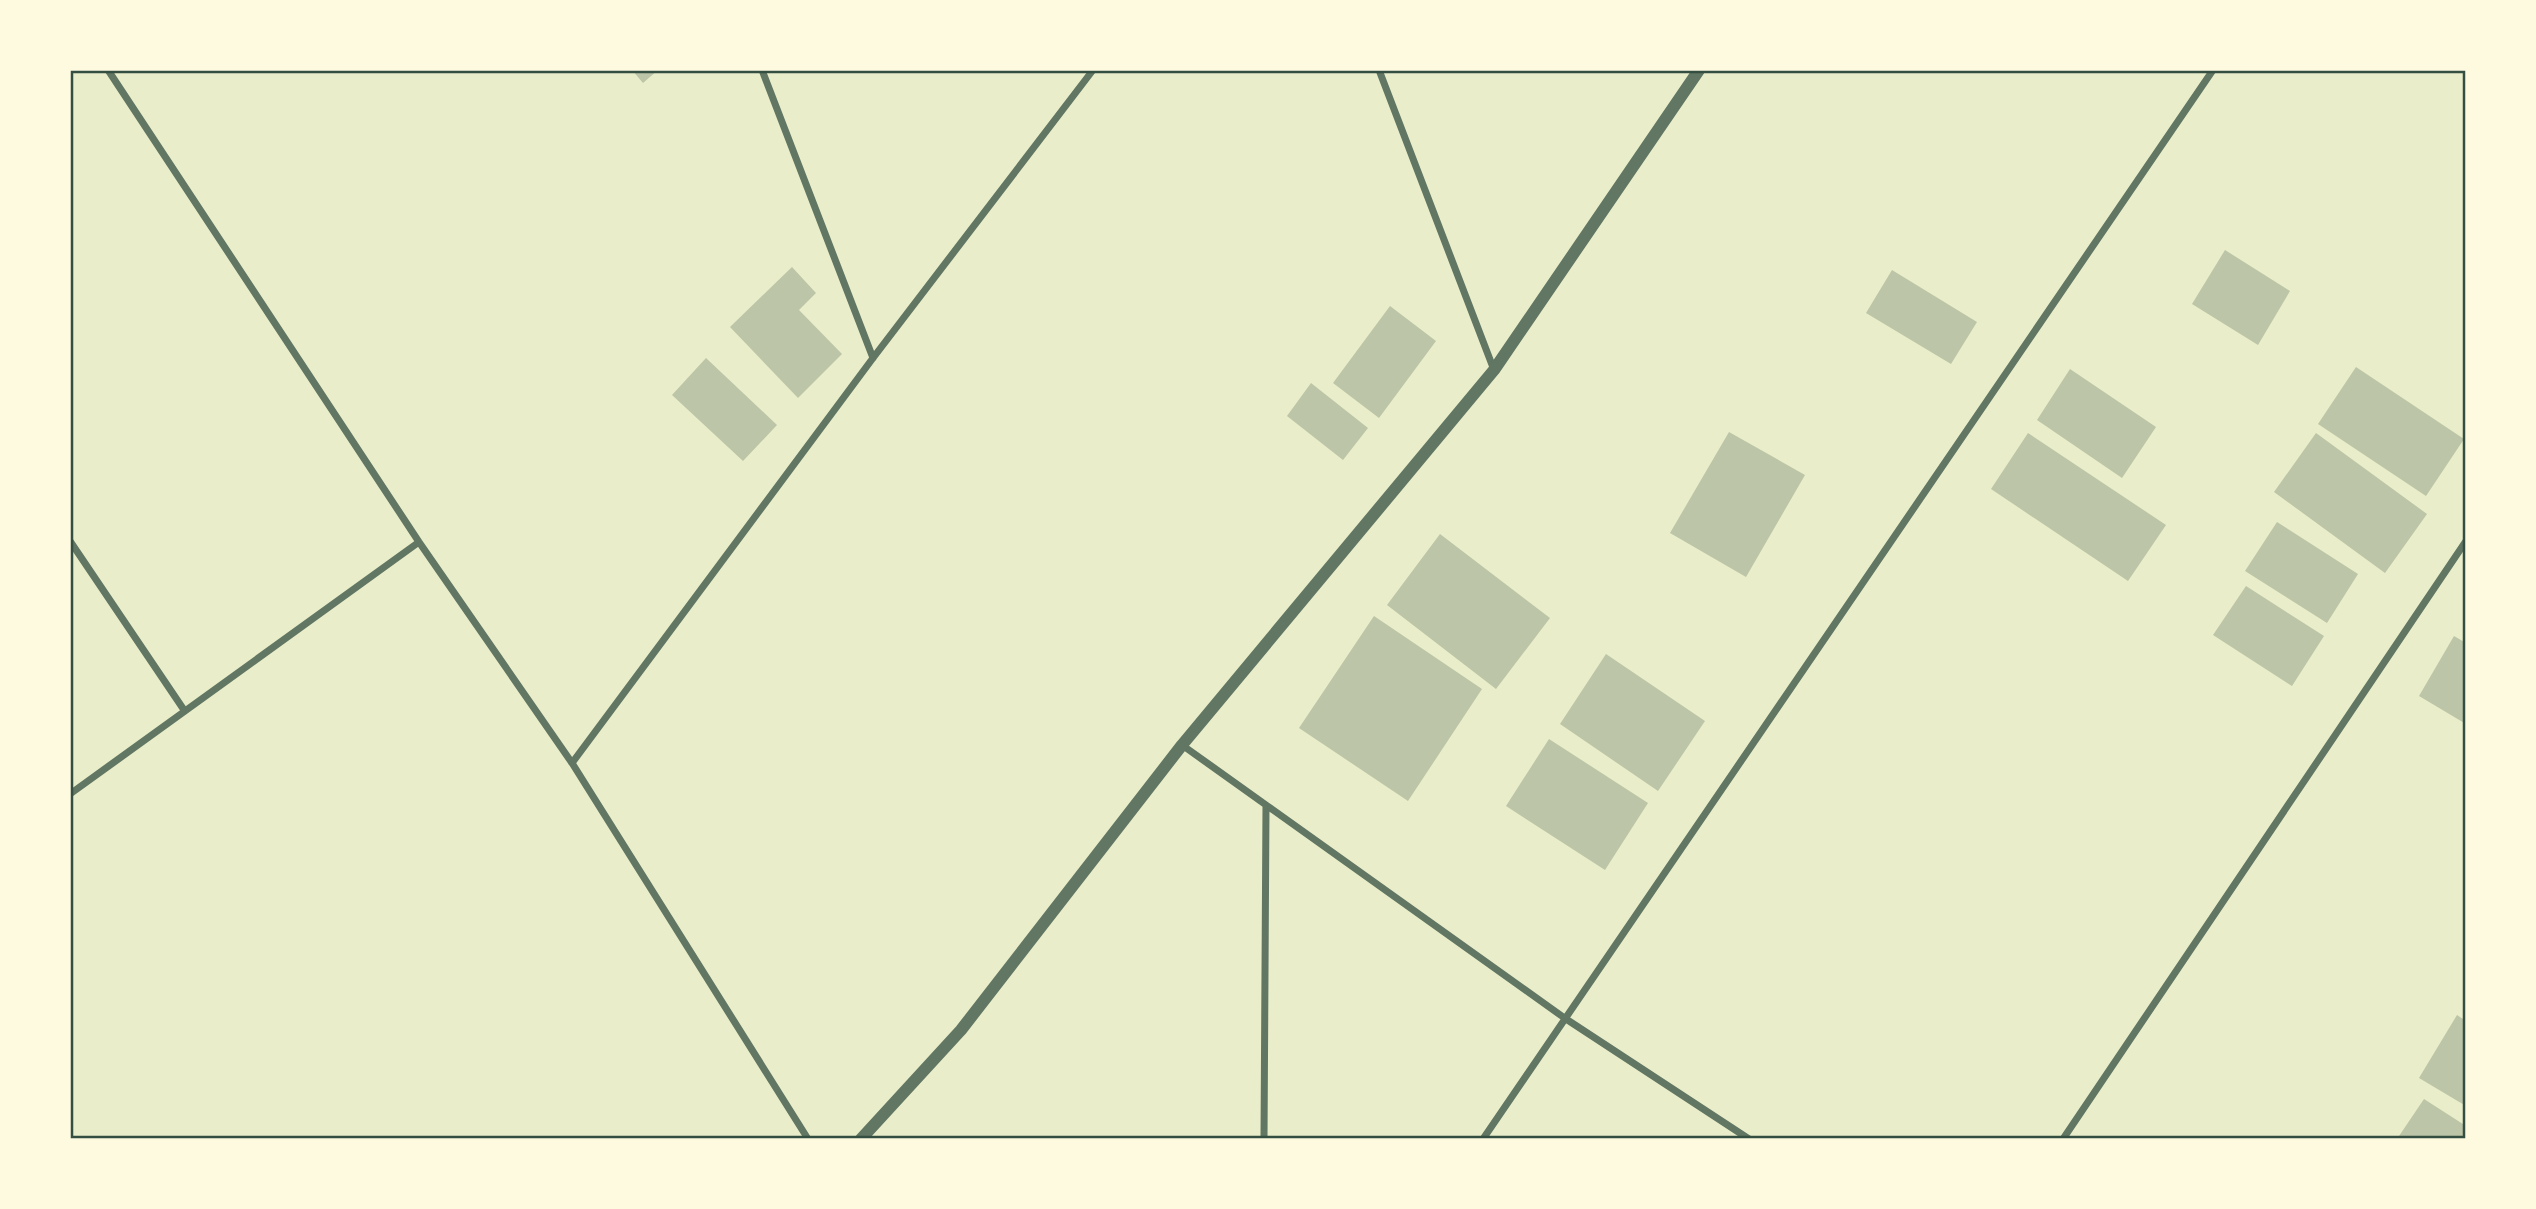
<svg xmlns="http://www.w3.org/2000/svg" width="2536" height="1209" viewBox="0 0 2536 1209" font-family="'Nunito Sans',sans-serif">
  <style>
    .building { fill: #bcc5a7 }
    .lines { fill: none; stroke-linecap: round; stroke-linejoin: round }
    .minor { stroke: #617663; stroke-width: 7 }
    .tertiary { stroke: #617663; stroke-width: 12 }
    .neatline { fill: none; stroke: #344e41; stroke-width: 2.5 }
  </style>
  <rect width="100%" height="100%" fill="#e9edc9"/>
  <!-- building -->
  <path class="building" d="M632,70h26l-15,13z
    M2225,250l65,41 -32,54 -66,-41z
    M792,267l24,26 -17,17 43,44 -44,44 -68,-71z
    M1892,270l85,52 -26,42 -85,-51z
    M1390,306l46,35 -57,77 -46,-35z
    M706,358l71,67 -34,36 -71,-66z
    M2356,367l108,72 -38,57 -108,-72z
    M2070,369l86,58 -34,51 -85,-58z
    M1311,383l57,45 -25,32 -56,-44z
    M1729,432l76,43 -59,102 -76,-44z
    M2028,433l138,92 -38,56 -137,-92z
    M2316,433l111,81 -42,59 -111,-81z
    M2277,522l81,52 -31,49 -82,-52z
    M1440,534l110,84 -54,71 -109,-84z
    M2246,586l78,50 -32,50 -79,-51z
    M1374,616l108,73 -74,112 -109,-73z
    M2454,636l12,7v81l-47,-28z
    M1606,654l99,67 -47,70 -98,-67z
    M1549,739l99,64 -43,67 -99,-64z
    M2457,1015l9,6v85l-47,-28z
    M2424,1099l42,27v13h-69z"/>
  <g class="lines">
    <!-- minor -->
    <path class="minor" d="M108,70l311,472 153,221 236,376
      M762,70l111,288
      M1379,70l115,300
      M70,541l114,169
      M1182,745l384,274 183,120
      M572,763l301,-405 220,-288
      M70,794l349,-252
      M1264,1139l2,-333
      M1483,1139l730,-1069
      M2063,1139l403,-598"/>
    <!-- tertiary -->
    <path class="tertiary" d="M861,1139l100,-109 221,-285 312,-375 205,-300"/>
  </g>
  <!-- border -->
  <rect width="2536" height="1209" fill="none" stroke="#fefae0" stroke-width="144"/>
  <rect x="72" y="72" width="2392" height="1065" class="neatline"/>
</svg>
